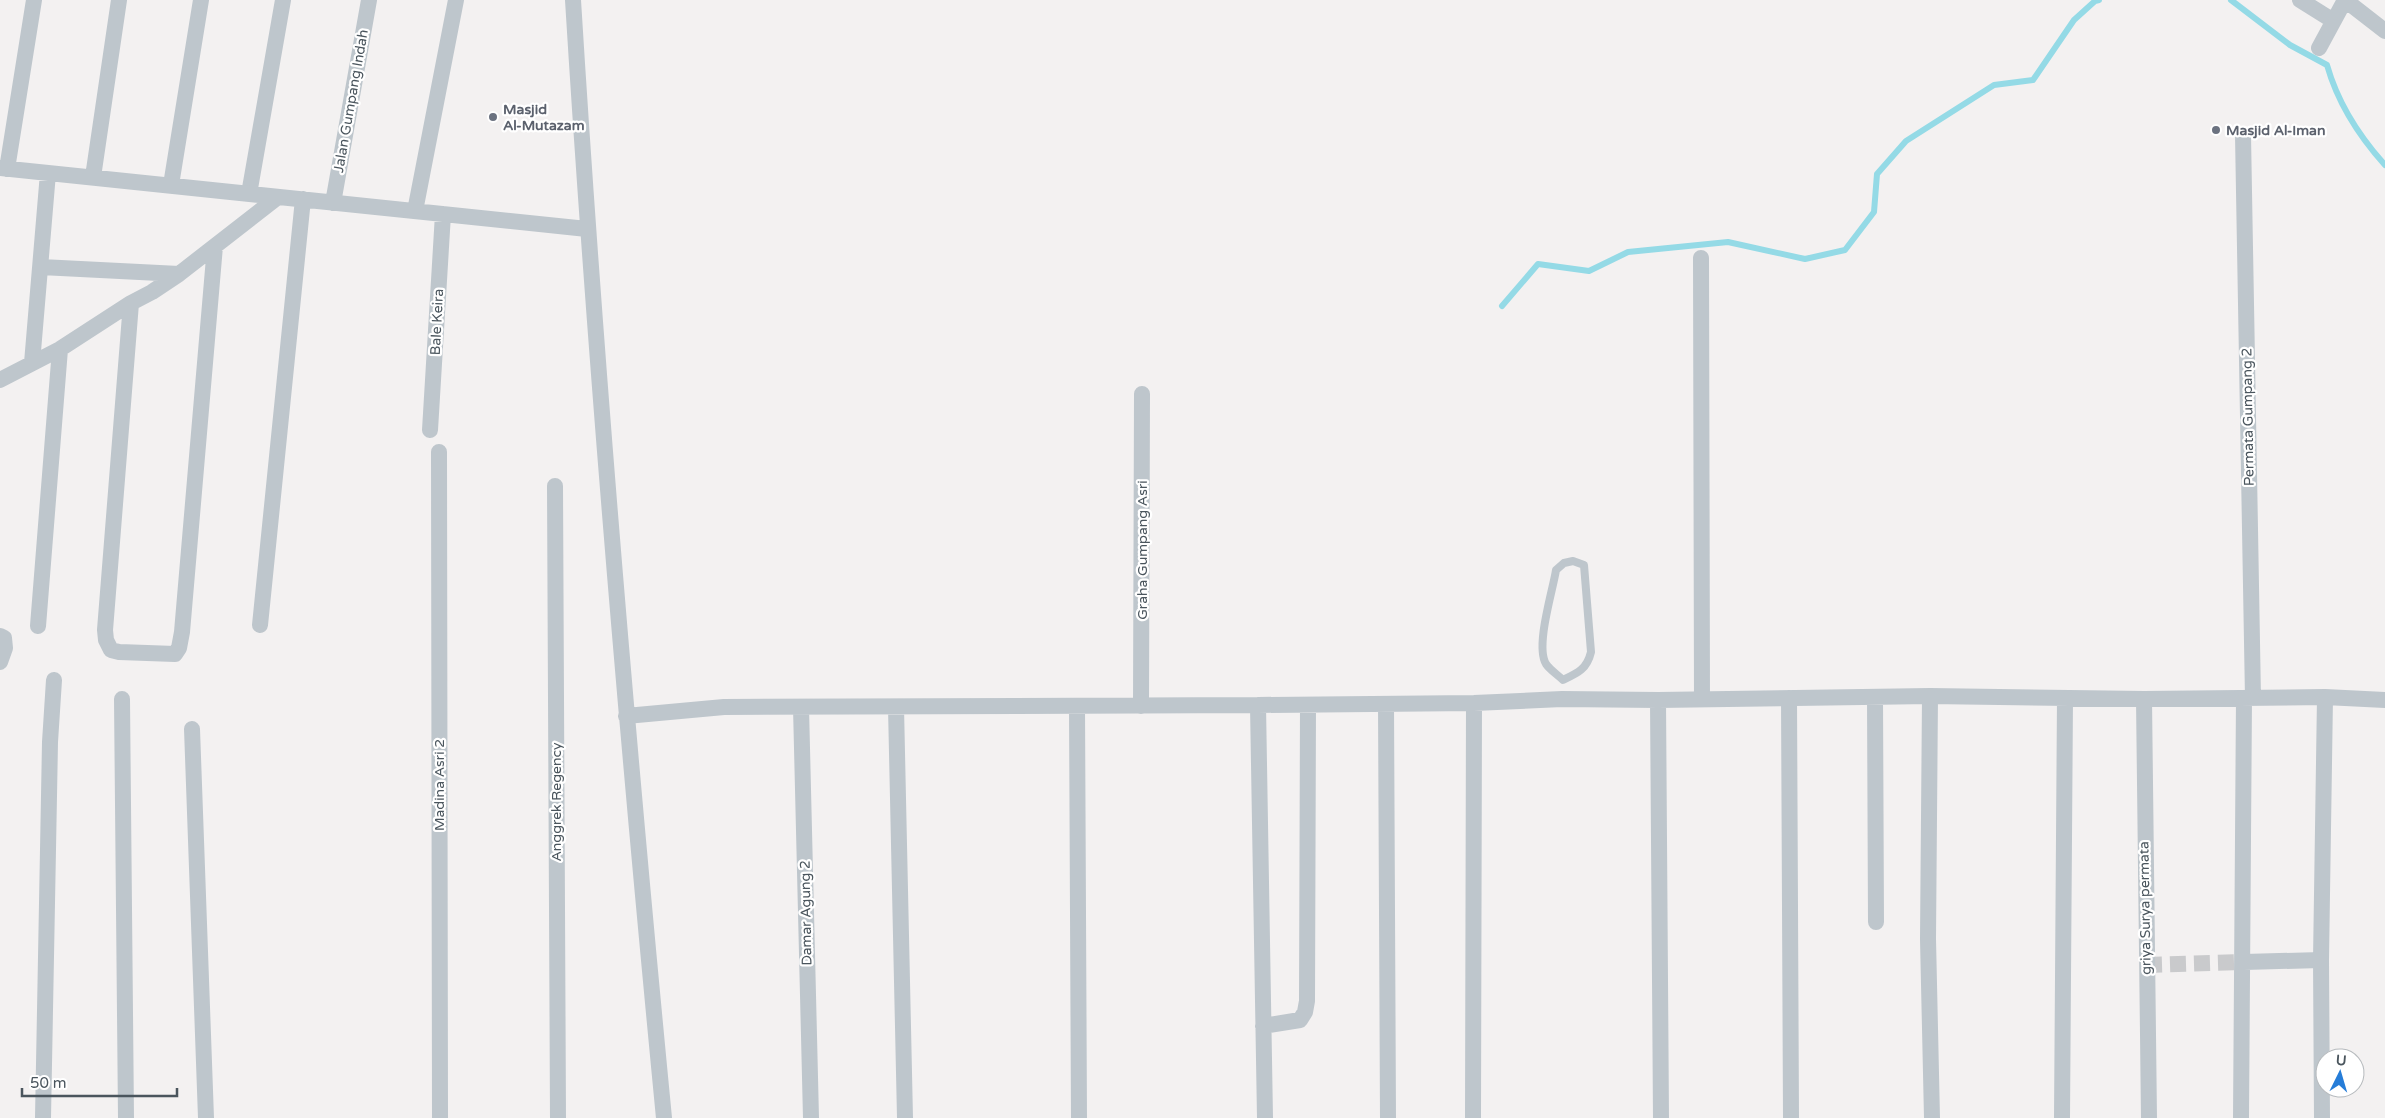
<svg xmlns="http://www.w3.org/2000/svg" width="2385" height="1118" viewBox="0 0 2385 1118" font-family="'Varela Round',sans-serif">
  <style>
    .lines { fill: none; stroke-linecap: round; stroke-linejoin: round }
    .stream { stroke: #94dae6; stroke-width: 6 }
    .minor-tunnel { stroke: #c9cacc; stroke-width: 16; stroke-dasharray: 16 8; stroke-linecap: butt }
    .service { stroke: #bec6cc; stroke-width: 8 }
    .minor { stroke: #bec6cc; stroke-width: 16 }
    .worship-dot { fill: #6b7280; stroke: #fff; stroke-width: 2 }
    .labels { text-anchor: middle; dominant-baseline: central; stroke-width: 4.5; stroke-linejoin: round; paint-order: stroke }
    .street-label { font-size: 14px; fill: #4a555d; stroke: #fff }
    .worship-label { font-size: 14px; font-weight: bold; fill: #5b616d; stroke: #fff; text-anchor: start }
  </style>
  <rect width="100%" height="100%" fill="#f3f1f1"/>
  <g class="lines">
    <!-- stream -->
    <path class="stream" d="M2231,0l59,45 37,20c11,39 31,70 58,100
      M1502,306l36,-42 51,7 39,-19 100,-10 77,17 40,-9 29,-38 3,-38 29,-33 88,-56 39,-5 41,-60 21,-19 4,-1"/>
    <!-- minor-tunnel -->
    <path class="minor-tunnel" d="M2146,965l98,-3"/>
    <!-- service -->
    <path class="service" d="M1573,561l11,4 7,87c-4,17 -13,21 -28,28 -5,-5 -13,-10 -17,-16 -11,-18 7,-74 10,-94l8,-7z"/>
    <!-- minor -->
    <path class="minor" d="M573,0c23,373 55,746 91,1118
      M2300,0l32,20
      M2345,0l40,31
      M2319,48l26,-48
      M2243,135l10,563
      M0,168l587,61
      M7,169l27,-169
      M93,177l26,-177
      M171,185l30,-185
      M249,194l34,-194
      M333,203l36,-203
      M415,211l41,-211
      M1701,258l1,441
      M41,267l138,7
      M131,303l-26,327 1,10 5,10 8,2 56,2 4,-6 3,-16 33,-386
      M32,363l16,-190
      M0,380l60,-31 71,-46 21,-11 27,-18 99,-77
      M430,430l13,-216
      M439,452l1,666
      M555,486l3,632
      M260,625l43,-426
      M38,626l22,-277
      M0,636l4,2 1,10 -5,14
      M1930,696l-2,243 4,179
      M1789,698l2,420
      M1875,698l1,224
      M122,699l4,419
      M2144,699l5,419
      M1658,700l3,418
      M1386,704l2,414
      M1258,705l7,413
      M1141,706l1,-312
      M801,707l10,411
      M896,707l9,411
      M1077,707l2,411
      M626,716l98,-9 534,-2 216,-2 88,-4 96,1 272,-4 214,3 181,-2 60,3
      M192,729l14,389
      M2321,960l4,-263
      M2244,962l77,-2 1,158
      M1263,1026l37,-6 5,-8 2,-11 1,-296
      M43,1118l7,-376 4,-62
      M1473,1118l1,-415
      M2062,1118l3,-420
      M2241,1118l3,-420"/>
  </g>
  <!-- markers -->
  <g class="worship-dot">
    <circle cx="493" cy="117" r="5"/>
    <circle cx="2216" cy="130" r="5"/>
  </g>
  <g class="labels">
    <!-- street labels -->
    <g class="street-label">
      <text transform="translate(351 101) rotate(-80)">Jalan Gumpang Indah</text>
      <text transform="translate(437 322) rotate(-87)">Bale Keira</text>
      <text transform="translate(2248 417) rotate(-91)">Permata Gumpang 2</text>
      <text transform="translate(1142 550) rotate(-90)">Graha Gumpang Asri</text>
      <text transform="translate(439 785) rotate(-90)">Madina Asri 2</text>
      <text transform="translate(556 802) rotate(-90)">Anggrek Regency</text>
      <text transform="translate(2145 908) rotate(-91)">griya Surya permata</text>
      <text transform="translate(806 913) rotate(-91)">Damar Agung 2</text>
    </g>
    <!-- worship labels -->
    <g class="worship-label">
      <text x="503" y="109">Masjid<tspan x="503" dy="16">Al-Mutazam</tspan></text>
      <text x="2226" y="130">Masjid Al-Iman</text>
    </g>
  </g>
  <!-- north arrow -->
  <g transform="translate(2340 1073) rotate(5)"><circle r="24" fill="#ffffff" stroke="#b7bbbe"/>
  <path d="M0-4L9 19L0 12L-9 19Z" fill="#267dd8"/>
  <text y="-8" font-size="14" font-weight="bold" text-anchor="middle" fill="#4a555d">U</text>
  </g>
  <!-- scale -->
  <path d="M22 1088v8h155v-8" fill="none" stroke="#4a555d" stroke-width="2.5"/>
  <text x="30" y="1088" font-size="15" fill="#4a555d" stroke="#ffffff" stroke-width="4" paint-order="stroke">50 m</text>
</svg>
